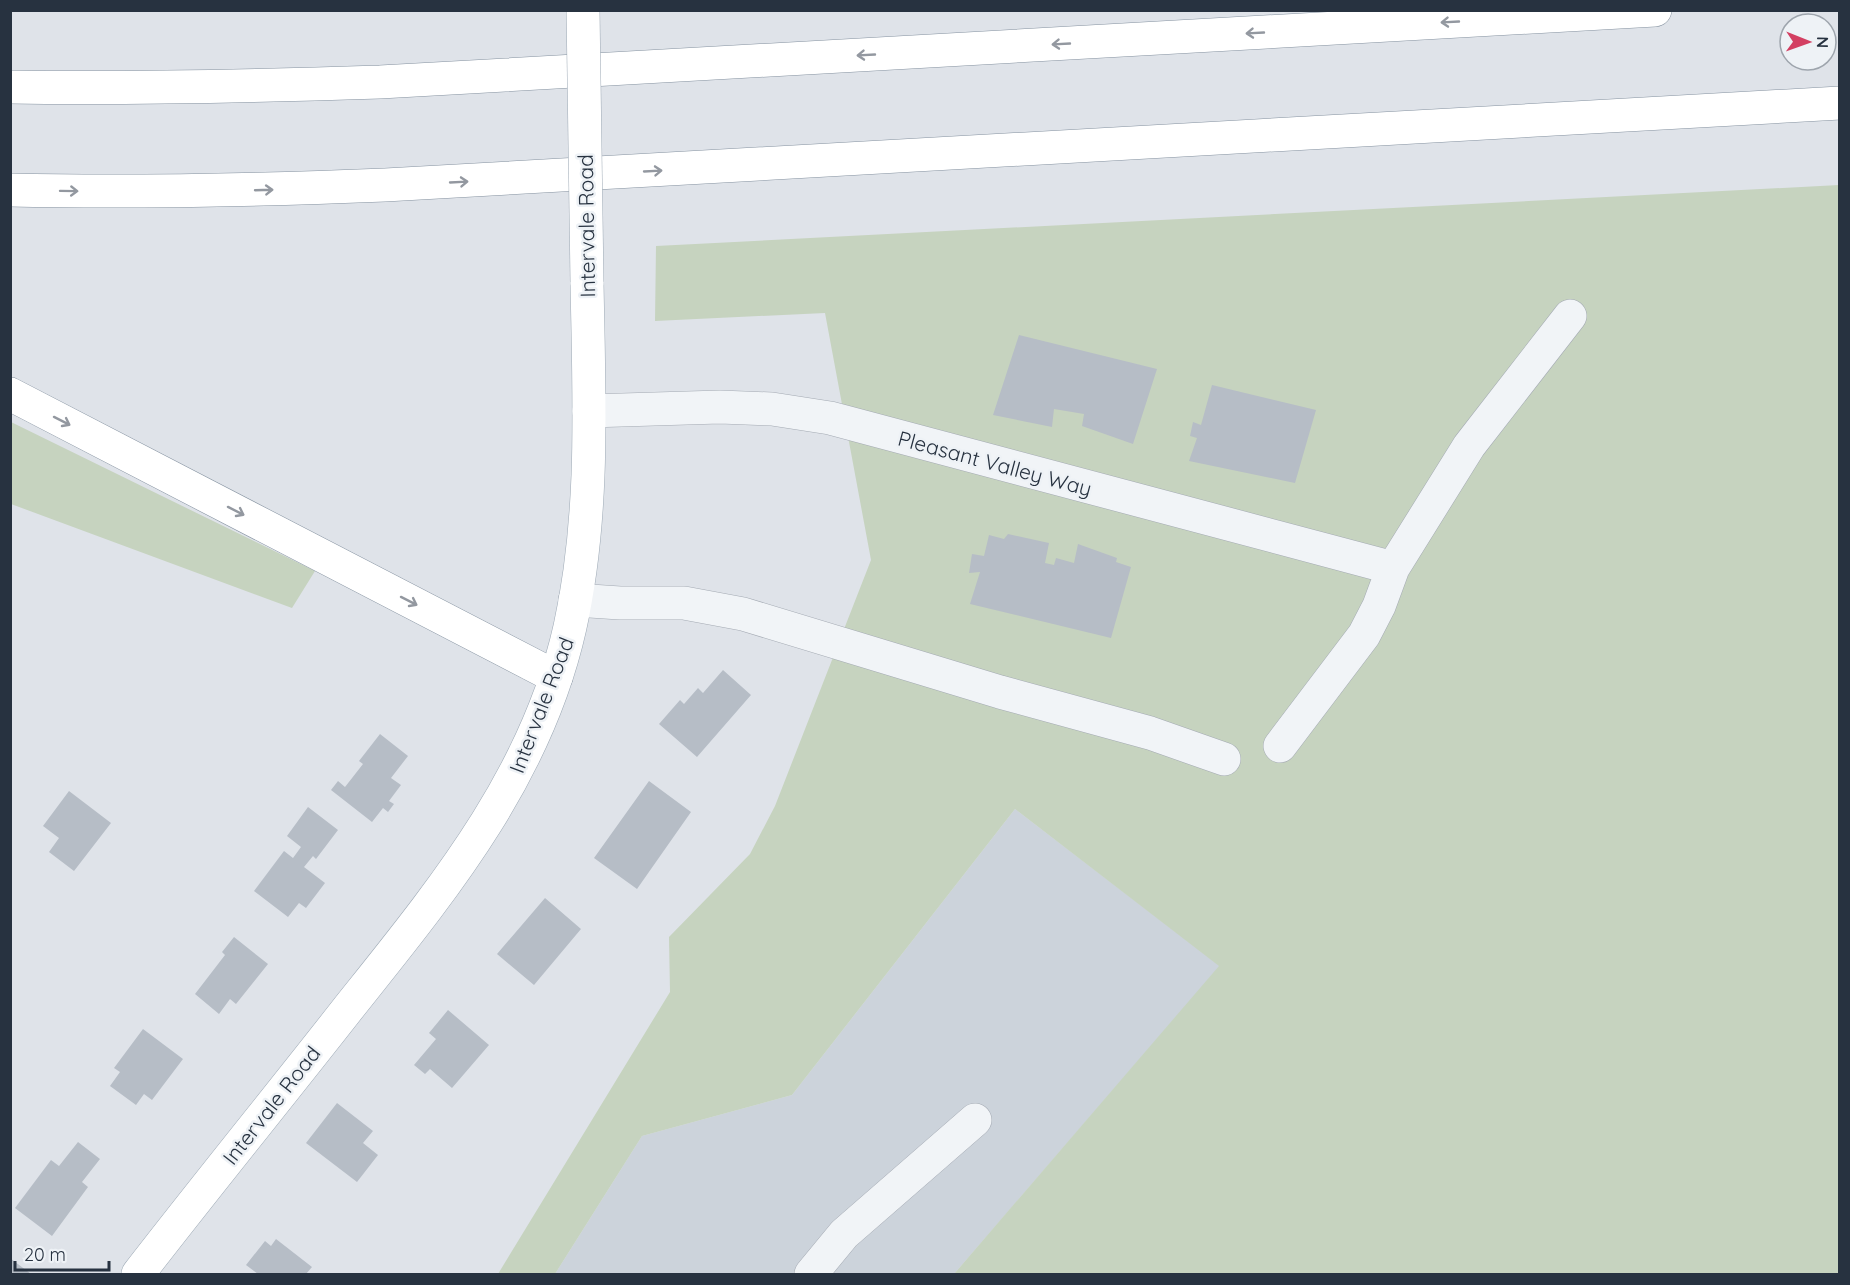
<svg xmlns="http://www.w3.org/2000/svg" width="1850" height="1285" viewBox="0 0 1850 1285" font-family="Quicksand,sans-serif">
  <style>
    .built { fill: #ccd3db }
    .green { fill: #c6d3bf }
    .building { fill: #b6bdc6 }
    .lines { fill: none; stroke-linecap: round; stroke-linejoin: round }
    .minor-casing { stroke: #a4aab3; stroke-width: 34 }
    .major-casing { stroke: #9da9b5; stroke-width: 34 }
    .highway-casing { stroke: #8592a0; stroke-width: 34 }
    .minor { stroke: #f1f4f7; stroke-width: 33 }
    .major { stroke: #fff; stroke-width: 33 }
    .highway { stroke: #fff; stroke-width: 33 }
    .major-bridge-casing { stroke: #9da9b5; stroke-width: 34; stroke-linecap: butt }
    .major-bridge { stroke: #fff; stroke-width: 33 }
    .oneway { stroke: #9398a0 }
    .labels { text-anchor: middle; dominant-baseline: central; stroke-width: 5; stroke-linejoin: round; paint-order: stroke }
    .street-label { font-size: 21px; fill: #273240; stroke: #eef2f6 }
  </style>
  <rect width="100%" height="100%" fill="#dfe3e9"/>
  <!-- built -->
  <path class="built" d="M1015,809l205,157 -266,308h-399l87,-138 150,-41z"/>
  <!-- green -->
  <path class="green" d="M1839,185v1089h-885l265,-308 -204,-157 -223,286 -150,41 -87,138h-57l172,-282 -1,-55 81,-83 25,-48 96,-246 -46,-247 -170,8 1,-75z
    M10,422h1l304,149 -23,37 -281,-104z"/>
  <!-- building -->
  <path class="building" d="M1019,335l138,34 -24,75 -51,-18 2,-12 -30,-5 -2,18 -59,-12z
    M1212,385l104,25 -21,73 -106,-22 8,-23 -7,-2 3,-14 8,3z
    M1008,534l41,9 -4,20 9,2 2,-7 18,5 4,-19 39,14 -1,4 15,5 -20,71 -141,-34 10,-32 -11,1 3,-19 12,2 5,-21 15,4z
    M723,670l28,25 -54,62 -38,-33 21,-24 4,4 14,-16 5,5z
    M380,734l28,22 -17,22 10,7 -12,16 5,3 -6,8 -5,-4 -11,14 -41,-32 7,-9 7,6 18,-23 -4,-3z
    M649,781l42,31 -54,77 -43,-31z
    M69,791l42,32 -37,48 -25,-19 10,-14 -16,-12z
    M308,807l30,23 -22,29 -3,-3 -9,11 21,16 -19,25 -7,-5 -11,14 -34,-26 30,-40 9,7 8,-11 -14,-11z
    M545,898l36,31 -47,56 -37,-31z
    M234,937l34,27 -32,40 -6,-5 -11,15 -24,-20 30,-39 -3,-3z
    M448,1010l41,35 -37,43 -22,-19 -5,5 -11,-9 22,-26 -7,-6z
    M143,1029l40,30 -31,41 -8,-6 -8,11 -26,-19 10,-14 -6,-4z
    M337,1103l36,28 -10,12 15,12 -21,27 -51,-39z
    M78,1142l22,17 -18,23 6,5 -36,49 -37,-28 36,-48 8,6z
    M276,1239l36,28 -6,7h-48l-12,-9 19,-24 6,5z
    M10,1258l21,16h-21z"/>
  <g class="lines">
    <!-- minor casing -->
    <g class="minor-casing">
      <path id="minor" d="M589,411l131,-4 52,2 58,9 563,150
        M575,600l45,3h64l59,11 257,78 150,41 74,26
        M1280,746l84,-111 15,-29 14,-38 76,-122 101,-130
        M811,1274l33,-40 131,-114"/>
    </g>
    <!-- major casing -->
    <g class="major-casing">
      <path id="major" d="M138,1274c68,-88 139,-175 208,-263 94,-118 190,-232 224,-384 25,-113 19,-230 17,-345"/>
    </g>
    <!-- highway casing -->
    <g class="highway-casing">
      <path id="highway" d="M10,87c124,2 247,-1 370,-5l1275,-72
        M10,190c126,3 250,0 375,-5l1455,-82
        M10,394l546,283"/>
    </g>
    <!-- minor -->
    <use href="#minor" class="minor"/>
    <!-- major -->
    <use href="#major" class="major"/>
    <!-- highway -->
    <use href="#highway" class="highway"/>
    <!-- major-bridge casing -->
    <g class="major-bridge-casing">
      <path id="major-bridge" d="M583,10l4,272"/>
    </g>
    <!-- major-bridge -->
    <use href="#major-bridge" class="major-bridge"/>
  </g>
  <!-- one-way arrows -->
  <defs><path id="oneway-shaft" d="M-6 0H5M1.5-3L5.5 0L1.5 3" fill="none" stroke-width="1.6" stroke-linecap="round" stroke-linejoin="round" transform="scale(1.5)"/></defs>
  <g class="oneway">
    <use href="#oneway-shaft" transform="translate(1450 22) rotate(177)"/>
    <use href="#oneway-shaft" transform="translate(1255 33) rotate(177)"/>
    <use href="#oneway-shaft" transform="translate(1061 44) rotate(177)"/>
    <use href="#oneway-shaft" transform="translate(866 55) rotate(177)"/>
    <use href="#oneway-shaft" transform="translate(653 171) rotate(-3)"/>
    <use href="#oneway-shaft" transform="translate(459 182) rotate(-3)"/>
    <use href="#oneway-shaft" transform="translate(264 190) rotate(-2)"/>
    <use href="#oneway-shaft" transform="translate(69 191) rotate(1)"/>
    <use href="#oneway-shaft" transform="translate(62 421) rotate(27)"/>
    <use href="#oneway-shaft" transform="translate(236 511) rotate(27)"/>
    <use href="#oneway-shaft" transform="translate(409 601) rotate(27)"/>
  </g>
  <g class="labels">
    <!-- street labels -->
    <g class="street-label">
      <text transform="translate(586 226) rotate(-91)">Intervale Road</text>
      <text transform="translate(995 463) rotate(15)">Pleasant Valley Way</text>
      <text transform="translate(541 705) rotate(-69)">Intervale Road</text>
      <text transform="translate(271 1105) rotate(-52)">Intervale Road</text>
    </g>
  </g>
  <!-- border -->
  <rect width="1850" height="1285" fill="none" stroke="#273240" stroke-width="24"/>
  <!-- north arrow -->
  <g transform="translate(1808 42) rotate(91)"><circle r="28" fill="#eef2f6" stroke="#9ea5ad" stroke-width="1.5"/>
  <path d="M0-4.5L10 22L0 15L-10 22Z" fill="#d33f62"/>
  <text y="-9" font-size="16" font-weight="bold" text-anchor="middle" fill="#273240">N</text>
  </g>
  <!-- scale -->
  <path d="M15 1261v9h94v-9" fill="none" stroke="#273240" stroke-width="3"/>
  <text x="24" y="1261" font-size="18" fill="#273240" stroke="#eef2f6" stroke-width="4.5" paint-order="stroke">20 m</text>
</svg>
